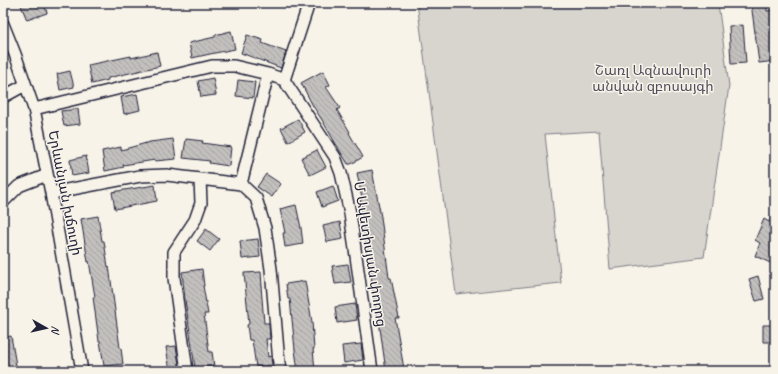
<svg xmlns="http://www.w3.org/2000/svg" width="778" height="374" viewBox="0 0 778 374" font-family="Caveat,'Noto Sans Armenian',sans-serif">
  <style>
    .green { fill: #d8d5cf; stroke: #7d7c85 }
    .building { fill: url(#building-back-hatch); stroke: #22223b }
    .lines { fill: none; stroke-linecap: round; stroke-linejoin: round }
    .minor-casing { stroke: #22223b; stroke-width: 14 }
    .minor { stroke: #f7f3e8; stroke-width: 11 }
    .labels { text-anchor: middle; dominant-baseline: central; stroke-width: 3; stroke-linejoin: round; paint-order: stroke }
    .park-label { font-size: 14px; fill: #504f60; stroke: #f7f3e8 }
    .street-label { font-size: 14px; fill: #22223b; stroke: #f7f3e8 }
  </style>
  <defs>
    <pattern id="building-back-hatch" width="6" height="6" patternUnits="userSpaceOnUse"><rect width="6" height="6" fill="#c2bfbd"/><path d="M-1 5l2 2M0 0l6 6M5-1l2 2" fill="none" stroke="#a6a4a3"/></pattern>
  </defs>
  <rect width="100%" height="100%" fill="#f7f3e8"/>
  <filter id="ink" filterUnits="userSpaceOnUse"><feTurbulence type="fractalNoise" baseFrequency=".025" numOctaves="2"/><feDisplacementMap in="SourceGraphic" scale="8" xChannelSelector="R" yChannelSelector="G"/><feConvolveMatrix kernelMatrix="1 2 1 2 8 2 1 2 1" color-interpolation-filters="sRGB"/></filter>
  <g filter="url(#ink)">
    <!-- green -->
    <path class="green" d="M417,3h301l11,83 -25,171 -94,12 -11,-138 -54,3 16,149 -105,11z"/>
    <!-- building -->
    <path class="building" d="M20,3h24l3,10 -20,7z
      M751,3h16v8l8,-1v51l-16,2z
      M743,25l3,38 -15,1 -2,-38z
      M231,31l4,18 -25,5 -18,4 -3,-15 26,-6v-2z
      M247,35l16,5 -1,3 24,9 -5,16 -40,-15z
      M157,52l3,14 -52,12v2l-16,4 -4,-19 43,-9v2z
      M70,71l4,16 -14,3 -3,-16z
      M323,71l7,14 -4,2 14,21 -3,2 13,22 -1,1 14,24 -12,7h-3l-8,-13 -18,-31 -9,-14 -12,-23z
      M213,78l3,17 -15,2 -3,-16z
      M238,80l17,2 -2,16 -17,-2z
      M137,94l3,16 -16,4 -3,-17z
      M78,109l2,15 -16,2 -3,-15z
      M298,119l7,13 -17,10 -7,-14z
      M173,139l3,20 -21,2v-1l-32,5 1,2 -19,4 -3,-20 19,-4v3l29,-8z
      M186,139l17,2 -1,2 29,4 -2,19 -20,-3 1,-2 -27,-3z
      M317,150l9,17 -16,8 -9,-17z
      M86,156l3,17 -17,3 -2,-16z
      M372,170l9,47 8,61h2l8,40h-4l9,51 -12,2h-6l-7,-50h-1l-7,-40h1l-5,-35h-1l-3,-18h1l-4,-29h2l-5,-26z
      M266,174l15,10 -9,13 -15,-10z
      M155,185l2,16 -42,8 -3,-17z
      M333,186l5,15 -16,6 -5,-15z
      M296,205l5,23 2,16 -18,3 -2,-14h2l-5,-24z
      M775,209v56l-20,-9 5,-13 -5,-3 9,-21 5,3z
      M98,216l4,25h2l4,26 1,-1 11,82h1l2,16 -19,2 -4,-25h-1l-6,-44h2l-6,-36 -1,1 -7,-43z
      M340,222l3,17 -16,3 -4,-16z
      M206,229l13,10 -9,12 -13,-10z
      M258,239l2,18 -18,2 -2,-18z
      M348,264l3,18 -16,2 -3,-18z
      M202,269l2,17h-1l5,28h-4l5,38h3l2,14 -19,2 -6,-42 -4,-26 -3,-28z
      M261,272l1,14h-1l3,37h5l1,16h-4l2,18 3,-1 1,9 -16,2 -4,-27h-3l-2,-15 2,-1 -5,-51z
      M758,276l6,23 -8,2 -7,-22z
      M305,281l7,41 2,27h-1l2,22h-17l-3,-21 -5,-51h-2l-2,-15z
      M355,304l2,16 -20,3 -2,-16z
      M763,325h12v17h-12z
      M11,336l6,35h-14v-33z
      M361,344l2,16 -19,3 -2,-17z
      M176,346l4,25h-10l-4,-24z"/>
    <g class="lines">
      <!-- minor casing -->
      <g class="minor-casing">
        <path id="minor" d="M3,24l12,30 19,55 17,84 31,178
          M284,80l25,-77h1
          M3,97l22,-12
          M34,109l178,-43h22l34,8 16,6 51,77 6,16 9,40 22,158
          M241,184l27,-110
          M51,193l89,-17 27,-1 74,9 15,14 9,30 6,41 8,94 1,8
          M3,202l16,-16 28,-11
          M187,371l-13,-93v-26l21,-32 6,-17 -1,-24"/>
      </g>
      <!-- minor -->
      <use href="#minor" class="minor"/>
    </g>
  </g>
  <g class="labels">
    <!-- park labels -->
    <g class="park-label">
      <text x="653" y="70">Շառլ Ազնավուրի<tspan x="653" dy="16">անվան զբոսայգի</tspan></text>
    </g>
    <!-- street labels -->
    <g class="street-label">
      <text transform="translate(65 193) rotate(79)">Երևանյան խճուղի</text>
      <text transform="translate(370 254) rotate(81)">Մ Ավետիսյան փողոց</text>
    </g>
  </g>
  <!-- margin -->
  <rect width="778" height="374" fill="none" stroke="#f7f3e8" stroke-width="16"/>
  <rect x="8" y="8" width="762" height="358" fill="none" stroke="#22223b" stroke-width="1.5" filter="url(#ink)"/>
  <!-- north arrow -->
  <g transform="translate(46 328) rotate(98)" stroke="#f7f3e8" stroke-width="3" paint-order="stroke">
  <path d="M0-3L7 15L0 10L-7 15Z" fill="#22223b"/>
  <text y="-6" font-size="11" font-weight="bold" text-anchor="middle" fill="#22223b">N</text>
  </g>
</svg>
